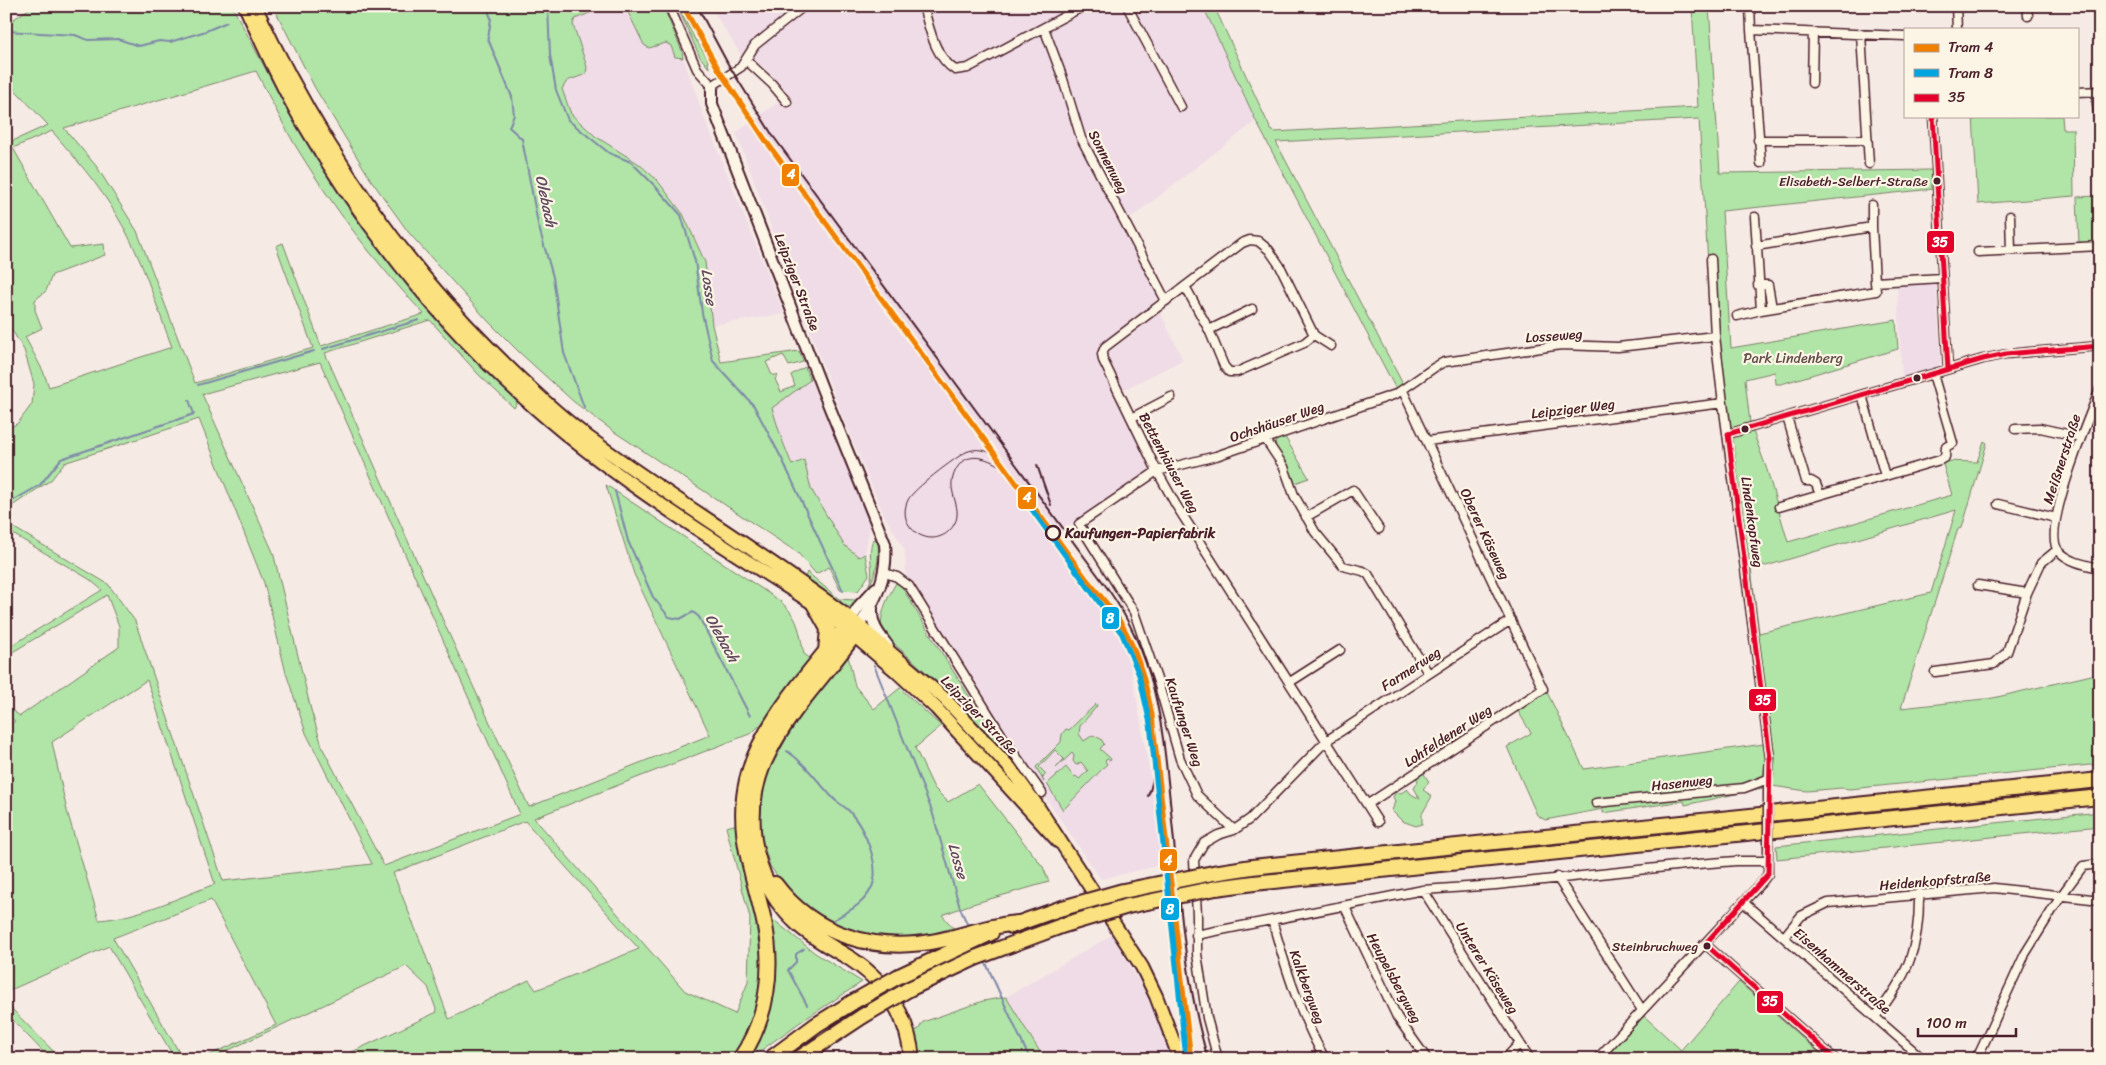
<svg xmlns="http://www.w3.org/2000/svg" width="2106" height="1065" viewBox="0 0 2106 1065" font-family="Sriracha,sans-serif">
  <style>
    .built { fill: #efdce6 }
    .green { fill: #b0e5a7; stroke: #7d8269; fill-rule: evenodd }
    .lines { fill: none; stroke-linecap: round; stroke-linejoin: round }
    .stream { stroke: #7f88a8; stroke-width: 2 }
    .minor-casing { stroke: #4a1f2b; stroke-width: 11 }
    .tertiary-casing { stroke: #4a1f2b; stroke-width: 14 }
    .primary-casing { stroke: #4a1f2b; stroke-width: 16 }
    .trunk-casing { stroke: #4a1f2b; stroke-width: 16 }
    .motorway-casing { stroke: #4a1f2b; stroke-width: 18 }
    .minor { stroke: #fcf5e5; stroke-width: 8 }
    .tertiary { stroke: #fcf5e5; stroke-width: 10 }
    .primary { stroke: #fbe180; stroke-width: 12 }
    .trunk { stroke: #fbe180; stroke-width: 12 }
    .motorway { stroke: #fbe180; stroke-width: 14 }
    .tram { stroke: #4a1f2b; stroke-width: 1 }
    .rail { stroke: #4a1f2b; stroke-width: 2 }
    .minor-bridge-casing { stroke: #4a1f2b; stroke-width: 11; stroke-linecap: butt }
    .motorway-bridge-casing { stroke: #4a1f2b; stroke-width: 18; stroke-linecap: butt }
    .minor-bridge { stroke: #fcf5e5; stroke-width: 8 }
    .motorway-bridge { stroke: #fbe180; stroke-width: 14 }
    .bus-1-casing { stroke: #fcf5e5; stroke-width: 9 }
    .bus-1 { stroke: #e4002b; stroke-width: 5 }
    .tram-1-casing { stroke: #fcf5e5; stroke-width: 9 }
    .tram-2-casing { stroke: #fcf5e5; stroke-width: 9 }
    .tram-1 { stroke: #f08100; stroke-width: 5 }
    .tram-2 { stroke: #00a5df; stroke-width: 5 }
    .bus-dot { fill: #4a1f2b; stroke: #fcf5e5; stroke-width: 2 }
    .stop-dot { fill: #fcf5e5; stroke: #4a1f2b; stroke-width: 2.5 }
    .labels { text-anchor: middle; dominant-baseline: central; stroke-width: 4.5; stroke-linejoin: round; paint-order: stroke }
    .bus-label { font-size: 13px; fill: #4a1f2b; stroke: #fcf5e5; text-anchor: end }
    .street-label { font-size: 14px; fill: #4a1f2b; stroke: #fcf5e5 }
    .park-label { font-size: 14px; fill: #64504a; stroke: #fcf5e5 }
    .stop-label { font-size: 14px; font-weight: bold; fill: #4a1f2b; stroke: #fcf5e5; text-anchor: start }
    .water-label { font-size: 15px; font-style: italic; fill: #604b5f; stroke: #fcf5e5 }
    .line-badge { stroke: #fcf5e5; stroke-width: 2 }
    .badge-label { font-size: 14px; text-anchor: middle; font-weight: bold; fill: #fff }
  </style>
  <rect width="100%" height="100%" fill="#f6eae5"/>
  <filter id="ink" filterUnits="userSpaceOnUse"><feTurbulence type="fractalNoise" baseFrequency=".02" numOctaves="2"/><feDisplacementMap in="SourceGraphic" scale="10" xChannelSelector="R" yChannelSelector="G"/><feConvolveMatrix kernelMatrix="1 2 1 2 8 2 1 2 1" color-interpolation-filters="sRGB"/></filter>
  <g filter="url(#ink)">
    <!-- built -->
    <path class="built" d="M607,6h18l19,39 11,1 11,-3 5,3 6,13 6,-1 21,59 80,197 -72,11 -7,-63 -22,-48 -26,-34 -18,-16 -44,-28 -24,-22 -9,-25 5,-8 19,-7 1,-7 -14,-43 2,-5z
      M710,6h493l53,115 -128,99 35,66 -8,16 -55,45 -1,11 52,115 -102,66 51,64 27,42 27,153 7,67 -60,14 -79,-116 -116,-189 -1,-24 -20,-33 -42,-99 -107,-285 52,-38 -25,-29 -22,-11z
      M1897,283h39l5,78 -3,6 -36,12z
      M1160,312l23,48 -60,30 -17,-35z
      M810,380l61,142 -6,32 -6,4 -15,-13 -33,-56 -7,-29 -12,5 -11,-28 -9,-30z
      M1112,935l32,55 30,69h-126l-8,-7 -34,-55z"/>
    <!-- green -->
    <path class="green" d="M33,6h199l40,75 81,134 67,85 45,48 54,51 -5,9 -36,-34 -48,-54 -105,33 124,281 80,173 181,-72 -76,-161 -28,-89 174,116c19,17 19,29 24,53l7,5 -46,61 -13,13 -218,85 151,173 50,23 13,-32 2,-64 -24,-91 12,-3c8,38 16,77 20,116 1,6 4,12 4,19 3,28 -12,78 -31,100h-394l100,-47 -9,-25 -22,-21 -196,93h-9l75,-34 -65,-125 -98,38 70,121h-8l-66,-113 -103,46v-30l5,-8 -5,-21v-206l9,-6 -9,-7v-8l14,10 99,-69v-21l-12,-31 -101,61v-7l96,-59 -13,-11 -83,-49v-7l102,61 27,37 88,260 149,-17 -66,-131 -20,-60 -22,-90 -65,-164 -135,44 -13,17 -42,28 -3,6v-84l12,-7 14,-19 2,-20 -10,-34 -18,-30v-176l42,-19 -42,-45v-54l3,1 2,-6zM256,71c13,25 25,50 39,74 37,61 80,118 129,169l-103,32 -38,-103 -7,3 37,102 -118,35 -58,-152 -40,-64 -33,-39zM52,131c23,27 47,54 65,85 25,40 38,87 55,131l-123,40 -6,-16 -18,-34 17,-9 -7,-18v-10l11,-9 6,-16 53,-20 -1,-11 -34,4 -57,-100zM320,362l200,452 -136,52 -61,-117 -12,-39 -38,-158 -71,-158zM147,680l68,204c-38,14 -76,33 -116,36l-32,-109 -15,-69zM525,821l114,128 -103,41 -7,-10 -80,39 -26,-71 -30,-75z
      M283,6h324l-32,13 -2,5 14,43 -1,7 -19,7 -5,8 9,25 24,22 44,28 18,16 26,34 22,48 7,63 9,37 78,-11 4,11 -14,4 -6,-11 -17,7 6,13h6l-3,4 6,13 14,-6 -4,-11 14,-8 5,13 -38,28 9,29 11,28 12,-5 7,29 33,56 15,12 6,-3 4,21 -11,16 -18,-1 -11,-23 -13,7 -18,-21 -185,-122 -39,-29 -55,-50 -31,-31 -79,-88 -38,-53 -56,-92 -40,-78z
      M625,6h38l19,45 1,7 -8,-1 -4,-11 -5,-3 -17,5 -5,-3z
      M677,6h3c1,12 11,22 15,34l2,1 10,17 2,10 -9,-11z
      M1203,6h11l57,124 4,2 423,-25 -6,-101h17l11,167 212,-3 1,19 -211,22 9,137 165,-28 2,29 -117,35h-5l-1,-12 -30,7 5,44 17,47 21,72 164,-47 -10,-34 35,1 7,-21 3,2 -25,85 -4,1 -57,179 92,-10 107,-25v91l-250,25 -8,-1 -35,3 -35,-5 -87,19 -1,-4 -81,12v-4l-58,11 -8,-5 -30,-68 24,-14 -13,-22 29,-19 37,77 180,-25 -40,-300h9l-2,-7 -23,-174 -9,-144 -423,23 129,246 -7,5 -142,-272zM1956,510l-25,83 -172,40 -8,-65 8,-4 7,2z
      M1973,116h89l1,13h10l1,67 -96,8z
      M2098,196l2,46 -21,1 -2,-46z
      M1285,437l24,41 -14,5 -2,-6 -19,-30 3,-8z
      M873,539l5,1c2,23 -3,42 -19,59 -4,5 -6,8 -13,8l-41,-30 2,-5 32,27 16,1c29,-22 9,-36 18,-61z
      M896,583l5,2c37,64 76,125 118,185l-81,-87 -57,-51 -4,-5 4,-2c1,-17 7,-28 15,-42z
      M848,656l7,30 19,23 26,-21 41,38 -26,22 19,40 14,14 30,-18 65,83 6,15 -80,23 -27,10 14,16 -62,11 -43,-10 -43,-21 -24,-26 -14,-19 -10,-32 1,-35 5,-22 19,-36 19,-30z
      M1096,704l1,2 -17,20 -1,8 5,7 9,-6 8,4 3,5 -4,5 11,10 -1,2 -3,-2 -2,2 2,3 -44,46 -16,-26 19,-17 8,10 2,-1 3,3 9,-8 -7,-9 -5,3 -3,-4 1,-5 -2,-3 -16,15 8,-9 -9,-9 -16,17 7,7 -4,4 2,4 -8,-15 25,-25 1,-8 4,-5 3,1z
      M1423,772l6,10 -6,8 9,6 -10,18v10l-6,2 -14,-5 -10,-10 3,-10 -2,-4 3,-5 5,1 6,-4 4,5 9,5 -6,-11 4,-6 -2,-6z
      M2100,812v14l-323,33 -1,-13z
      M770,917l45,36 47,29 -63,41 -50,36 8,-15 16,-105z
      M1739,982l87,77h-222l40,-43 37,34z
      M1006,997l34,55 8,7h-134l-5,-30 9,1 5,-8 60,-21z
      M6,1003l55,56h-11l-44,-46z"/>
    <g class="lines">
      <!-- stream -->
      <path class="stream" d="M486,6l5,12 -3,21 24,58 2,18 -5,12 13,12 16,85 15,53 11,76 20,54
        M548,6l2,49 6,35 12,30 41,33 22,9 24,24 26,29 14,46 7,52 11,48 41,45 29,55 60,130
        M6,31l69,4 13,5 30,-1 21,7 20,-5 11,1 36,-11 21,-9
        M323,349l96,-29
        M198,385l116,-34
        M615,491l13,50 25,56 16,20 11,2 13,-7 6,5 51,99
        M14,500l26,-15 21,-26 133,-45 -5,-14
        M874,665l58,146 28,97 9,20
        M787,751c18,12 30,30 45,46 5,6 13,9 18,15 15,17 32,56 21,77 -8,16 -24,23 -38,31
        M804,949l-8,5v8l-8,8 19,35
        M985,961l41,90 5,8"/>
      <!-- minor casing -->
      <g class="minor-casing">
        <path id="minor" d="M669,6l28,63 15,17 29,-19 14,-22 49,-39
          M923,6c7,23 11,50 32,64l13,-2 116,-62
          M1127,6l54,101
          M1750,6l1,24 154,6
          M1956,6l1,23
          M2027,6l1,10
          M1044,28l18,48 19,62 85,163
          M1751,30l10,133
          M1861,34l8,130
          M746,60l26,24 15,18
          M1812,83l1,-50
          M2096,91l4,48
          M2077,92l23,-1
          M1933,116l15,253
          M1758,140h109
          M1872,205v22
          M2010,216l1,34
          M1755,217l6,93 115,-19 -1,-9 67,-4
          M1756,246l116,-19 3,55
          M1978,252l122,-6
          M1711,259l4,77 8,67 47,355 -2,29
          M1758,285h10l4,23
          M1186,288l23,42 15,36 5,6h8l67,-29 10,-8
          M1737,316l24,-6
          M1209,330l43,-21
          M1331,346l-17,-11 -34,-69 -11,-16 -11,-9 -8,-1 -8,3 -137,104 -3,7 1,6 54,111 19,34 202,317
          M2100,389c-10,26 -59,140 -42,161 10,12 28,15 42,18
          M1862,395l23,81
          M1787,417l19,64h5l5,3 4,11 120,-35 5,-3 1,-10 7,-4 -20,-69
          M1131,418l40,-21
          M2015,429l25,-1 41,9
          M1728,434l255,-75 23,-5 94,-8
          M1266,440l18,27 10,28 21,37 28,34 20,5 5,3 60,99
          M1427,441l296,-38
          M1998,504l58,14
          M1779,507l41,-12
          M1306,517l47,-27 26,39
          M885,573l12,4 12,9 97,156 36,51
          M1978,585l49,8
          M1935,672l59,-8 13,-12 20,-59 14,-30 16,-13
          M1290,682l50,-32
          M1596,803l148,-15 24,-9
          M1368,804l175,-115 -140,-298
          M1234,830l-37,-35 -17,-36 -22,-77 -24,-70 -55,-88 78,-53 59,-15 180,-62 39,-27 9,-5 22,-3 95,-14 57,2 97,-11
          M1557,877l85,133
          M1423,890l107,169
          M1743,902l180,157
          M1345,907l52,110 30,42
          M1272,920c14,49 28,95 53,139
          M1196,935l227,-45 73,-5 189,-20 51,-4h32
          M1784,937l17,-21 27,-13 166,-15 106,12
          M1705,944l130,115
          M1875,1017c33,-41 45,-70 44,-124
          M1218,1059l-11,-41 -10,-64v-39l-3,-55 10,-17 14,-8 16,-5 16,-11 76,-78 185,-121
          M1505,1059l15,-16
          M1597,1059l165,-177 6,-8v-28
          M1974,1059l6,-7 45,-98 36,-58 22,-30 17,-2"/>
      </g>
      <!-- tertiary casing -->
      <g class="tertiary-casing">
        <path id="tertiary" d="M712,86v18l111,287 62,153c3,32 -9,55 -25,81
          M872,608c-1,17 6,25 16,38
          M851,619l9,-14 16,-17"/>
      </g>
      <!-- primary casing -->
      <g class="primary-casing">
        <path id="primary" d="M1059,842l-123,-134 -40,-37 -51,-43 6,-9 93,79 66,70 26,36 106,163 14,29 24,63"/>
      </g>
      <!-- trunk casing -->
      <g class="trunk-casing">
        <path id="trunk" d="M245,6c17,37 34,75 54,110 60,103 135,200 223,280 88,81 192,144 292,208l31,24
          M255,6c59,127 137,245 236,344 30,30 60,59 94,85 87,64 180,119 266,184"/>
      </g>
      <!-- motorway casing -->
      <g class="motorway-casing">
        <path id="motorway" d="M814,604l14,25 -2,22
          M854,635c-28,40 -63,73 -85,117 -14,27 -19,58 -15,88 5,33 19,61 43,83 16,15 35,24 54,36 35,23 57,57 61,100
          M1213,873l39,-6 848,-87
          M775,884c38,51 99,69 161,57 28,-5 53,-16 82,-18
          M1216,888l38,-5 846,-86
          M1011,926l48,-17
          M899,976l92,-43
          M909,989l66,-31 89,-33
          M740,1059c28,-41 34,-90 24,-138 -11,-49 -29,-90 -17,-141 12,-53 64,-110 98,-152
          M770,1059l46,-34 37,-23
          M798,1059l65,-43"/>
      </g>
      <!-- minor -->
      <use href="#minor" class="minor"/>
      <!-- tertiary -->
      <use href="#tertiary" class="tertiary"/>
      <!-- primary -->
      <use href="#primary" class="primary"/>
      <!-- trunk -->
      <use href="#trunk" class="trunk"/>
      <!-- motorway -->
      <use href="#motorway" class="motorway"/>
      <!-- tram -->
      <path class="tram" d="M1016,481c-15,-19 -52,-40 -63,-4 -6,19 15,35 -4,54 -4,4 -11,7 -17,7 -9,0 -18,-5 -23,-13 -5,-7 -5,-17 -1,-25 5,-11 47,-42 58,-48 5,-2 10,-3 15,-2 16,2 29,18 38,30"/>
      <!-- rail -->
      <path class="rail" d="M697,6l31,58 45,72 335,453c48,68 54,132 62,212 9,85 13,175 38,258
        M1037,465l14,40
        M1132,654c12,33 31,110 16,142
        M1156,780l5,46"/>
      <!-- minor-bridge casing -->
      <g class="minor-bridge-casing">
        <path id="minor-bridge" d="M1768,846v-59"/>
      </g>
      <!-- motorway-bridge casing -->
      <g class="motorway-bridge-casing">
        <path id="motorway-bridge" d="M1059,909l64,-18 90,-18
          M1064,925l64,-19 88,-18
          M853,1002l46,-26
          M863,1016l46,-27"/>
      </g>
      <!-- minor-bridge -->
      <use href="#minor-bridge" class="minor-bridge"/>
      <!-- motorway-bridge -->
      <use href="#motorway-bridge" class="motorway-bridge"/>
      <!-- bus-1 casing -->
      <g class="bus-1-casing">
        <path id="bus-1" d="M1933,116l15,253
          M1728,434l255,-75 23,-5 94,-8
          M1705,944l63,-70 2,-116 -42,-324
          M1705,944l130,115"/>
      </g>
      <!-- bus-1 -->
      <use href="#bus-1" class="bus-1"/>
      <!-- tram-1 casing -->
      <g class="tram-1-casing">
        <path id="tram-1" d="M683,6l36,64 47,71 319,436c11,14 24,28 34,43 18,28 27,62 33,95l39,344"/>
      </g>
      <!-- tram-2 casing -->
      <g class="tram-2-casing">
        <path id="tram-2" d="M1022,496l100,138 17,41 11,49 36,335"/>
      </g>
      <!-- tram-1 -->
      <use href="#tram-1" class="tram-1"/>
      <!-- tram-2 -->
      <use href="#tram-2" class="tram-2"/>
    </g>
  </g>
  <!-- markers -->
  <g class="bus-dot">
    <circle cx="1937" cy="181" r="4.5"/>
    <circle cx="1917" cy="378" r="4.5"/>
    <circle cx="1745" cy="429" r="4.5"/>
    <circle cx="1707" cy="946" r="4.5"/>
  </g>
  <circle class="stop-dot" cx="1053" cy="533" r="7"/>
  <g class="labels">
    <!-- bus labels -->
    <g class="bus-label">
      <text x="1928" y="181">Elisabeth-Selbert-Straße</text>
      <text x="1698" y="946">Steinbruchweg</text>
    </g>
    <!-- street labels -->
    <g class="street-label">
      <text transform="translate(1108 162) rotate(63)">Sonnenweg</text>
      <text transform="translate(797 282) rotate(69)">Leipziger Straße</text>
      <text transform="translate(1554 336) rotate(-4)">Losseweg</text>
      <text transform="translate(1573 409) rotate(-7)">Leipziger Weg</text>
      <text transform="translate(1277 422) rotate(-19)">Ochshäuser Weg</text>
      <text transform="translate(2062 459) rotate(-72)">Meißnerstraße</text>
      <text transform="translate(1169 463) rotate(62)">Bettenhäuser Weg</text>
      <text transform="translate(1752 522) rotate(82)">Lindenkopfweg</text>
      <text transform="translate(1485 534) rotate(65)">Oberer Käseweg</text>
      <text transform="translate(1411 669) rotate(-33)">Farmerweg</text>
      <text transform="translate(979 715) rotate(46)">Leipziger Straße</text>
      <text transform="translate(1184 722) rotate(72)">Kaufunger Weg</text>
      <text transform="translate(1448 736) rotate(-33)">Lohfeldener Weg</text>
      <text transform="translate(1682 783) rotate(-6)">Hasenweg</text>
      <text transform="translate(1935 881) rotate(-5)">Heidenkopfstraße</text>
      <text transform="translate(1487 968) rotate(58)">Unterer Käseweg</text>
      <text transform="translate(1842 971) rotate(41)">Eisenhammerstraße</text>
      <text transform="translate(1394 978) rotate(62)">Heupelsbergweg</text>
      <text transform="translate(1307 987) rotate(70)">Kalkbergweg</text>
    </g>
    <!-- park labels -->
    <g class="park-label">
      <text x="1793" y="358">Park Lindenberg</text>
    </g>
    <!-- stop labels -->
    <g class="stop-label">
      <text x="1065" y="533">Kaufungen-Papierfabrik</text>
    </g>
    <!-- water labels -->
    <g class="water-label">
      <text transform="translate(546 201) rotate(78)">Olebach</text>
      <text transform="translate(709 287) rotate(82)">Losse</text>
      <text transform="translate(722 638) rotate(61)">Olebach</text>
      <text transform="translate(958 861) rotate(74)">Losse</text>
    </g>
  </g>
  <g class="line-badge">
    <rect x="781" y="163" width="19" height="24" rx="5" fill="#f08100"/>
    <rect x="1926" y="230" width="29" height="24" rx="5" fill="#e4002b"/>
    <rect x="1017" y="486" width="20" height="24" rx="5" fill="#f08100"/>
    <rect x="1101" y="606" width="19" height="24" rx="5" fill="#00a5df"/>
    <rect x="1748" y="688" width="29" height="24" rx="5" fill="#e4002b"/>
    <rect x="1159" y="848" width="19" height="24" rx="5" fill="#f08100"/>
    <rect x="1160" y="897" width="20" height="24" rx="5" fill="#00a5df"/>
    <rect x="1756" y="990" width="28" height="24" rx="5" fill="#e4002b"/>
  </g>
  <g class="badge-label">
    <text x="791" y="179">4</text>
    <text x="1940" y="247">35</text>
    <text x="1027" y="502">4</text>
    <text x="1110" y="623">8</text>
    <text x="1763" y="705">35</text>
    <text x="1168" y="865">4</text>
    <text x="1170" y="914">8</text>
    <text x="1770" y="1006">35</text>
  </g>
  <!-- margin -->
  <rect width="2106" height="1065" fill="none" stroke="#fcf5e5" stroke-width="25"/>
  <rect x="12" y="12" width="2081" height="1040" fill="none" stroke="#4a1f2b" stroke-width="2" filter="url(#ink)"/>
  <!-- legend -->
  <rect x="1904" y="28" width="175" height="90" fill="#fcf5e5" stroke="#b59f9b"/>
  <rect x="1914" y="44" width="25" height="8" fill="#f08100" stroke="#b59f9b"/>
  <text x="1948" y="52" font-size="15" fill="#4a1f2b">Tram 4</text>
  <rect x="1914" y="69" width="25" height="8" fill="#00a5df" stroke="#b59f9b"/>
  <text x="1948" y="78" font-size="15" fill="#4a1f2b">Tram 8</text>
  <rect x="1914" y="94" width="25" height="8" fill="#e4002b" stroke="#b59f9b"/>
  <text x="1948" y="102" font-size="15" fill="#4a1f2b">35</text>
  <!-- scale -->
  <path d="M1918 1028v8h98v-8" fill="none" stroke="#4a1f2b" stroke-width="2.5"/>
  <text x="1926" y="1028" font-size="15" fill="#4a1f2b" stroke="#fcf5e5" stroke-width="4" paint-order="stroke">100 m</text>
</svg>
